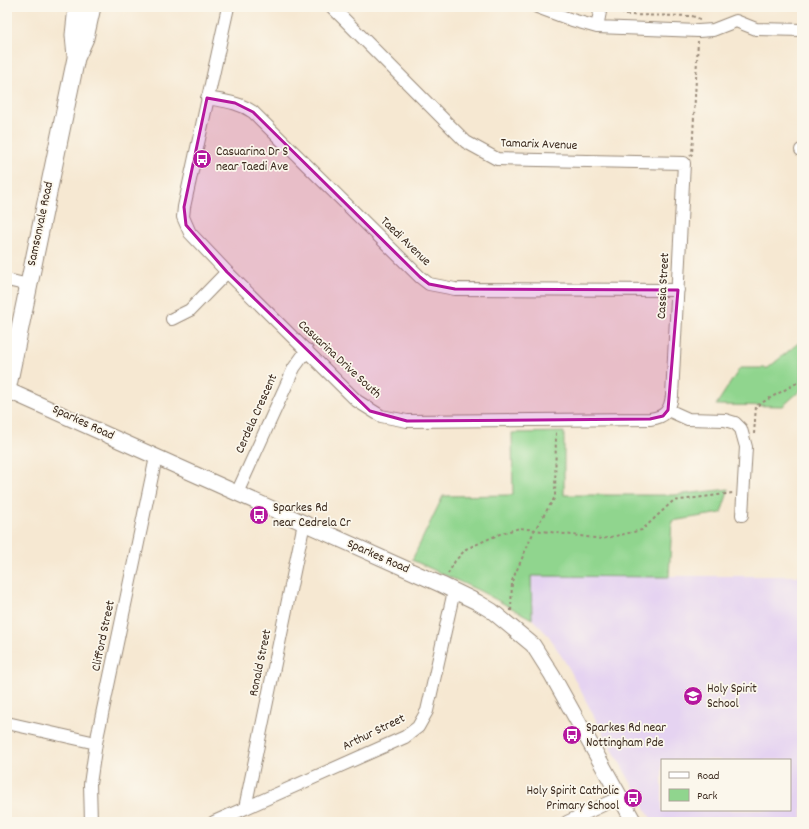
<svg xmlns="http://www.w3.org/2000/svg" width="809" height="829" viewBox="0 0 809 829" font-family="Dekko,sans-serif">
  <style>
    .built { fill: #e5d3f1; fill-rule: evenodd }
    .green { fill: #90d58e; stroke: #668056 }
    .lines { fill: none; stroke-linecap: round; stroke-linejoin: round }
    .minor-casing { stroke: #988978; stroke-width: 14 }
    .tertiary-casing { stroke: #988978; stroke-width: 17 }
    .secondary-casing { stroke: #988978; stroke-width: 19 }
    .path { stroke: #988978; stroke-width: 2; stroke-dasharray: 3 3; stroke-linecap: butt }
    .minor { stroke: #fff; stroke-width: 12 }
    .tertiary { stroke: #fff; stroke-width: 15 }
    .secondary { stroke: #fff; stroke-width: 17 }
    .marked { fill: #b5179e; fill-opacity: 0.2; stroke: #b5179e; stroke-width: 3; stroke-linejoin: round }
    .labels { text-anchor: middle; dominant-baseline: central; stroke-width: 3.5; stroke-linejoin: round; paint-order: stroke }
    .street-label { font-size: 13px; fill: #3b2a1e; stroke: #fbf7ec }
    .poi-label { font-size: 13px; fill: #3b2a1e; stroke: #fbf7ec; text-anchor: start }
  </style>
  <rect width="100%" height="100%" fill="#fbf7ec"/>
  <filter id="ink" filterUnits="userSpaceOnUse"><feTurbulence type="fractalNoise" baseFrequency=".025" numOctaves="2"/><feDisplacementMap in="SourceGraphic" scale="8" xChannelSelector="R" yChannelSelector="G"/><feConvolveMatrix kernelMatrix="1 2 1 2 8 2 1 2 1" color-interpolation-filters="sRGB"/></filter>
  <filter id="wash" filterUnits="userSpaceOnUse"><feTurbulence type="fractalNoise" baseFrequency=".012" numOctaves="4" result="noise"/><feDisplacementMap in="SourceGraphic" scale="16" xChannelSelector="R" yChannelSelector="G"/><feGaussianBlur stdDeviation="0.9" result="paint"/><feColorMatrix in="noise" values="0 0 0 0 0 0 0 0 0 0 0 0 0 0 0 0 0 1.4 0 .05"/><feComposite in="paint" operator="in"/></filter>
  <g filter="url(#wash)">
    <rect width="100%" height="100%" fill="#f6e8d2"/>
    <!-- built -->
    <path class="built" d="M531,576h271v246h-149l-56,-100 -27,-52 -21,-34 -17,-17zM662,760h128v50h-128z"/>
    <!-- green -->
    <path class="green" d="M802,340v49l-19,17 -67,-1 24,-37h28z
      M564,432v63h110l55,-6 -8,24 -49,8 -3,56 -138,-1 1,43 -52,-28 -68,-31 31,-64 70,-1 -1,-62z"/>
  </g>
  <g filter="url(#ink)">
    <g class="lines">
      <!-- minor casing -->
      <g class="minor-casing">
        <path id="minor" d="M228,7l-44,200 -1,10 7,16 37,39 130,129 24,15 26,5 243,-2c15,-2 20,-8 22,-23l12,-233 -187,-4 -31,-17 -134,-135
          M537,7l35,13 25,7
          M601,7l-4,20 101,4 15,-1 23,-9 20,8 46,1
          M207,98c16,3 32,4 46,14l167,165 9,7 26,5 223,1
          M801,150h1
          M7,280l22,5
          M172,319l18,-9 37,-38
          M668,410l20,9 37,1 10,3 6,6 5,18 -4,68
          M237,493l57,-125 13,-18
          M7,723l89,20
          M245,808l59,-285
          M91,822l-1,-38 6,-41 60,-286
          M214,822l191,-85 13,-10 9,-16 27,-120
          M567,822l53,-25"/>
      </g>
      <!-- tertiary casing -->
      <g class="tertiary-casing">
        <path id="tertiary" d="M7,390l435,195 35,17 15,9 41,34 19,30 82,147"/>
      </g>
      <!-- secondary casing -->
      <g class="secondary-casing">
        <path id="secondary" d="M76,56l-2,-21 3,-28
          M7,390l69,-332 9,-20 7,-31"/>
      </g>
      <!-- path -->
      <path class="path" d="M618,7l6,8 68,1 8,3
        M690,156l2,-2 6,-113
        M754,434l2,-28 46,-26
        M448,574l7,-13 11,-12 36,-16 18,-5 82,11 40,-9 31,-29 60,-8
        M511,611l1,-30 22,-50 21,-34 1,-67"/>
      <!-- minor -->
      <use href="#minor" class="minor"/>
      <!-- tertiary -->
      <use href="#tertiary" class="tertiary"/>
      <!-- secondary -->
      <use href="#secondary" class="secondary"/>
    </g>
  </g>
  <!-- marked area -->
  <path class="marked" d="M207,98l28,5 18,9 167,165 9,7 26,5 223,1 -10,120 -5,6 -13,3 -243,2 -37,-10 -143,-139 -41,-47 -2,-18z"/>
  <!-- icons -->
  <defs>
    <g id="bus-disc" transform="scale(1)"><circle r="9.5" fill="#b5179e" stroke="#fbf7ec"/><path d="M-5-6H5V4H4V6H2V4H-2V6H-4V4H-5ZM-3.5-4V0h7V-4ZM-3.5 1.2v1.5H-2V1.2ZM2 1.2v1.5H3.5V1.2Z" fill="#fff"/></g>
    <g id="school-disc" transform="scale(1)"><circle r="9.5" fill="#b5179e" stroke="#fbf7ec"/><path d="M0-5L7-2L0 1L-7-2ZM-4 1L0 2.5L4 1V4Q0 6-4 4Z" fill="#fff"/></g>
  </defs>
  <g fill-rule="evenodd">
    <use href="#bus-disc" x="202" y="159"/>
    <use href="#bus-disc" x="259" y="515"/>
    <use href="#school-disc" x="693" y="696"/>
    <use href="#bus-disc" x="572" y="735"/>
    <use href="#bus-disc" x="633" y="798"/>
  </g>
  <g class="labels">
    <!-- street labels -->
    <g class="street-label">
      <text transform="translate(539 145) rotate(2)">Tamarix Avenue</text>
      <text transform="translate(41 224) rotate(-78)">Samsonvale Road</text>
      <text transform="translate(405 242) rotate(44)">Taedi Avenue</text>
      <text transform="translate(664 286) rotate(-87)">Cassia Street</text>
      <text transform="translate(339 360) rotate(43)">Casuarina Drive South</text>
      <text transform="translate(257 414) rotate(-66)">Cerdela Crescent</text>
      <text transform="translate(83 423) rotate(25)">Sparkes Road</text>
      <text transform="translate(378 557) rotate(24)">Sparkes Road</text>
      <text transform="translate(104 636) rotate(-78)">Clifford Street</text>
      <text transform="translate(261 663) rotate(-78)">Ronald Street</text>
      <text transform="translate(374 733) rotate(-26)">Arthur Street</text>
    </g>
    <!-- poi labels -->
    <g class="poi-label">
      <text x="216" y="152">Casuarina Dr S<tspan x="216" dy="15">near Taedi Ave</tspan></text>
      <text x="273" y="508">Sparkes Rd<tspan x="273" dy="15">near Cedrela Cr</tspan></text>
      <text x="707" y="689">Holy Spirit<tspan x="707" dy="15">School</tspan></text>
      <text x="586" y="728">Sparkes Rd near<tspan x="586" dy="15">Nottingham Pde</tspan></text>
      <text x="619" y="791" text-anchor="end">Holy Spirit Catholic<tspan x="619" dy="15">Primary School</tspan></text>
    </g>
  </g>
  <!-- margin -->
  <rect width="809" height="829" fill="none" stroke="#fbf7ec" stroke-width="24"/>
  <!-- legend -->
  <rect x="661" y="759" width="130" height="52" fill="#fbf7ec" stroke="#aea59a"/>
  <rect x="669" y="772" width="20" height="6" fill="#ffffff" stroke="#aea59a"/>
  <text x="697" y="779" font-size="12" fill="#3b2a1e">Road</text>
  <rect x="669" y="789" width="20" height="12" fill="#90d58e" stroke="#aea59a"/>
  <text x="697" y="799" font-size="12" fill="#3b2a1e">Park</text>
</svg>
